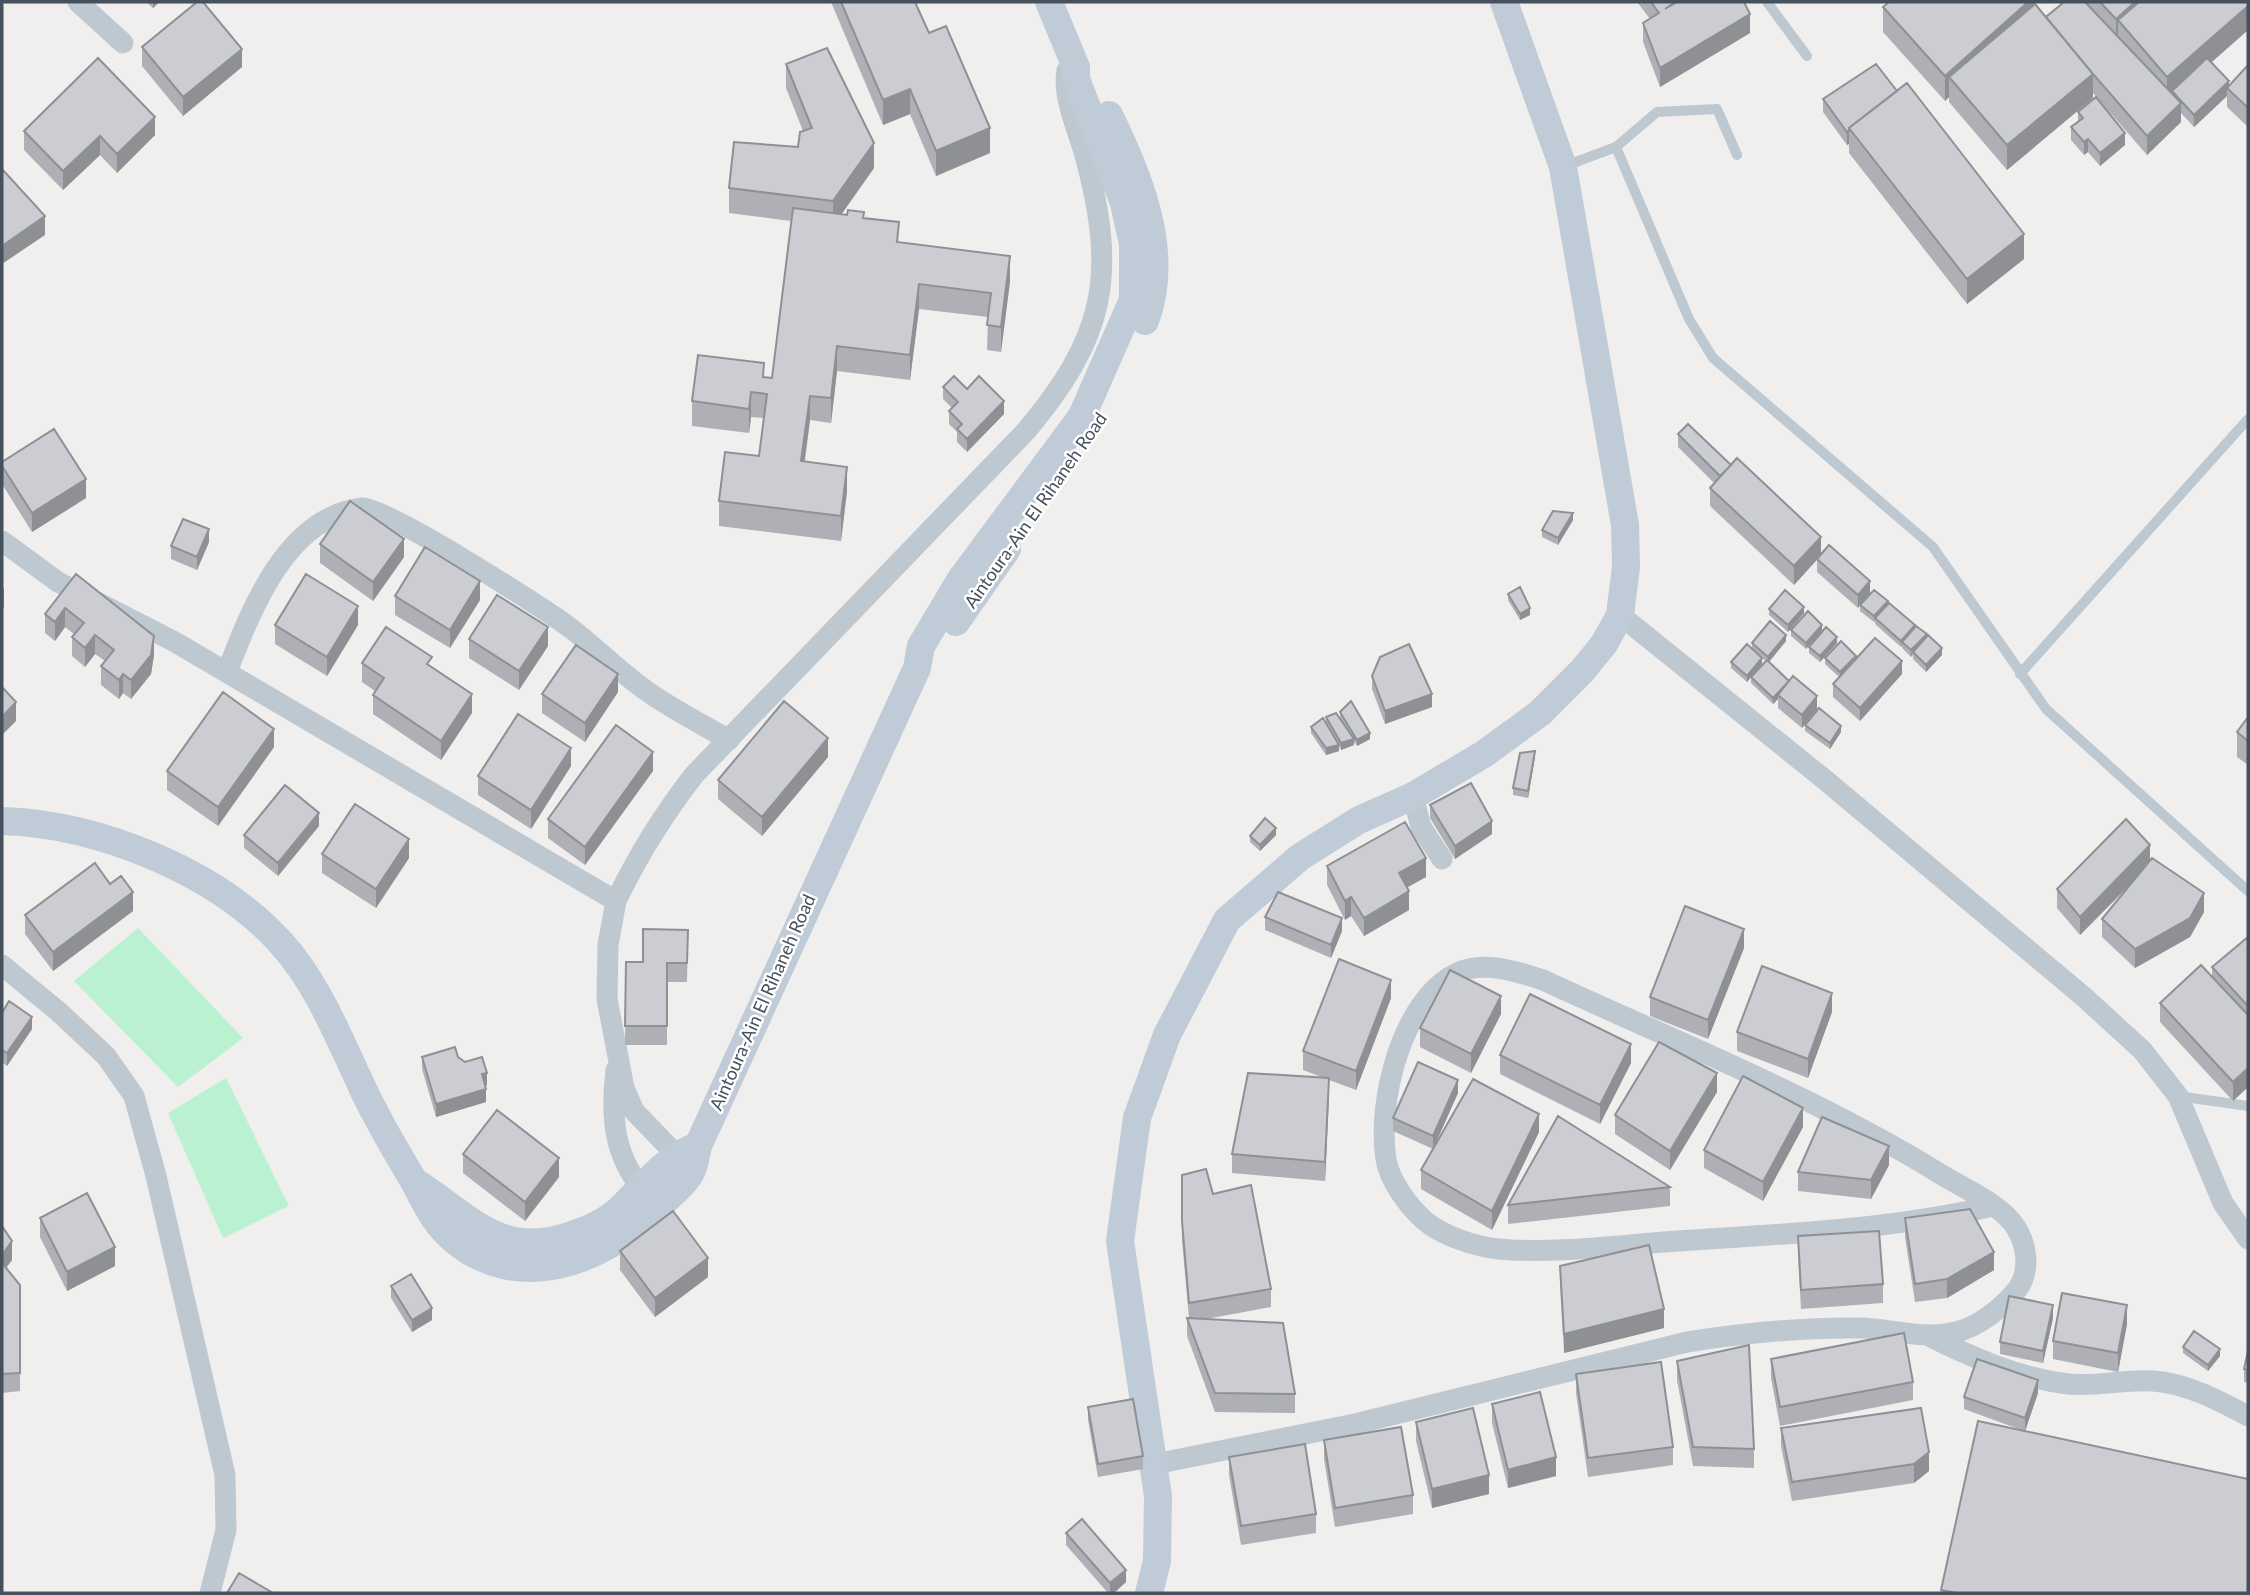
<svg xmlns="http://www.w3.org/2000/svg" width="2250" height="1595" viewBox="0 0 2250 1595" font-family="Lato,sans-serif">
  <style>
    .green { fill: #baf1d1 }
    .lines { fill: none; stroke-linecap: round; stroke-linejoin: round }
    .service { stroke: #bec8d1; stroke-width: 10 }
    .minor { stroke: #bec8d1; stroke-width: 21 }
    .secondary { stroke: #c0cbd8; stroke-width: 28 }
    .wall { fill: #afb0b5 }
    .shaded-wall { fill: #8e9094 }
    .building { fill: #cbcdd3; stroke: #8e9094; stroke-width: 2 }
    .labels { text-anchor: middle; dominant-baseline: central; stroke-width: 5; stroke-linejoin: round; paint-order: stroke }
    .street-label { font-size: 18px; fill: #46515d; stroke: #fff }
  </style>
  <rect width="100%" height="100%" fill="#f1eeee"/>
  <!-- green -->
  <path class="green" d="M138,928l105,110 -65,49 -104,-106z
    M226,1078l63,128 -66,32 -55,-125z"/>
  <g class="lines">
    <!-- service -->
    <path class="service" d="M1767,2l40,54
      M1616,147l73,172 24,39 220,189 113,162 202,182
      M1565,166l51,-19 41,-35 60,-3 20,46
      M2020,674l228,-255
      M2178,1096l70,10"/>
    <!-- minor -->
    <path class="minor" d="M78,2l45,41
      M2,541l56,41 117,60 441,259 -8,44 -1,54 17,89 10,23 52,54
      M1620,615l204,164 260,218 58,53 36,46 45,107 25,36
      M227,672c24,-62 59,-155 135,-164 22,-2 182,100 207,119 28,21 53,48 82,67 25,17 52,31 78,46
      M1413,796l8,31 21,32
      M616,901c22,-46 47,-86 78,-126l332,-344c79,-94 91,-154 60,-272 -7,-27 -24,-61 -19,-89
      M2,965l57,47 47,44 28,40 22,80 69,299 1,55 -16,63
      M616,1070c-6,50 -2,91 35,129
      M1927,1335c44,22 91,43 141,49 29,3 57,-5 85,-3 33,2 67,20 95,35
      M1155,1464l200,-40 332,-82c58,-9 116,-15 174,-14 30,1 65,12 95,4 22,-5 46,-24 60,-41 16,-20 11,-50 -4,-69 -17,-20 -48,-34 -70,-47 -126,-78 -265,-133 -399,-195 -27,-9 -61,-20 -88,-6 -54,28 -78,129 -69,185 3,21 22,47 39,62 18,15 49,25 73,28 59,5 120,-4 180,-8 107,-7 209,-11 315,-35"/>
    <!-- secondary -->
    <path class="secondary" d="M1109,115c30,61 62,138 36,206
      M956,622l51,-73
      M2,821c96,3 214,50 279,122 34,37 55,88 76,133 16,36 35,68 55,102 13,23 20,43 41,61 64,55 148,24 202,-29 11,-11 29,-25 36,-38 4,-7 5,-18 7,-26l219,-478 4,-22 40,-67 121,-163 51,-116v-56l-9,-41 -48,-124v-12l-27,-65
      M414,1181c55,35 87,80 158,54 18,-6 38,-15 51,-29 24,-23 43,-49 75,-60
      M1149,1593l8,-32 1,-65 -38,-255 17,-123 30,-83 60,-115 73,-63 59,-37 54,-24 71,-42 56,-41 42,-42 22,-27 16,-29 6,-48 -1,-42 -62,-358 -59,-165"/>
  </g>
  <!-- wall -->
  <path class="wall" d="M146,2h13l-6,6z
    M831,2h84l14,31 61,120 -54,23 -26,-62 -27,11z
    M1637,2h107l6,31 -90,54 -17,-45v-19l7,-4z
    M2036,2v4l10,11 18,-15h184v28l-36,32 17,24 19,-21v62l-21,-20v-11l-33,31 -13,-14v9l-34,33 -54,-62v5l-86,72 -58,-68v-5l-4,4 -62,-69v-25z
    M142,47l100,20 -59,49 -41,-50z
    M786,64l88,104 -33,47 23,3 35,24 111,39 -9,71 -14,-2 1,-33 -69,-8 -9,71 -73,-9 -6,52 -21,-3 -5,41 42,30 -6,50 -122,-15v-25l40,-45 5,-38 -13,-1 -2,16 -57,-7v-25l72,-24 8,1 19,-157 -62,-8v-25l69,-41 5,-16 -17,-43z
    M1823,99l201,160 -57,45 -118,-151v-9l-2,1 -24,-33z
    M2078,112l47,33 -25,21 -12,-14 -4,3 -13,-15v-13l7,-5z
    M24,131l131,4 -38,38 -17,-18 -37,35 -39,-40z
    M943,387l24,2 37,25 -37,38 -10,-10v-10l-8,-8v-13l3,-3 -9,-9z
    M1678,434l143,121 49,38 18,11 39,33 15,18 -16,17 -13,-13v-4l-2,2 -9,-9v-2l-1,1 -26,-23v-3l-1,1 -14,-11v-6l-2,3 -41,-36v-12l-23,25 -84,-79v-18l4,-5 -36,-36z
    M2,462l84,36 -54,34 -30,-48z
    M1573,520l-15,25 -16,-8v-7z
    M209,542l-12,28 -26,-11v-13z
    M320,544l84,13 -31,44 -53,-38z
    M76,574l78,81 -3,19 -20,25 -8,-6 -4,6 -18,-14v-19l4,-5 -10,-7 -10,13 -13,-11v-19l2,-3 -9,-7 -10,14 -10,-8v-19z
    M1508,594l22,21 -10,5 -12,-20z
    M395,596l85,4 -30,48 -55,-33z
    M1769,609l35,4 -16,19 -19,-17z
    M275,625h83l-31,51 -52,-32z
    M1822,625l-16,24 -15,-13v-6z
    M469,639l79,7 -29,44 -50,-32z
    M1786,641l-17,21 48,47 -15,19 -24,-20v-9l-5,5 -22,-21v-6l15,-16 -4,-3v6l-15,18 -16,-14v-6l21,-13v-6z
    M1837,643l-17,19 -11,-9v-6z
    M1825,658l31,1 46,15 -42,47 -27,-24v-13l6,-7 -14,-13z
    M362,663l70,4 40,46 -31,47 -68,-46v-19l2,-4 -13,-9z
    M1372,676l60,31 -47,17 -13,-35z
    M618,692l-33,50 -43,-29v-19z
    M1340,712l30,27 -13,7 -3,-4v3l-13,5 -2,-4v5l-13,4 -15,-22v-6l15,-5v-5l14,1z
    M2248,717v48l-11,-8v-25z
    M1805,725l36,7 -11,17 -25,-18z
    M274,747l-56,79 -51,-36v-19z
    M828,757l-66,79 -44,-37v-19z
    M1535,757l-7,41 -15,-3v-7z
    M571,766l-40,63 -53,-34v-19z
    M653,771l-68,94 -37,-27v-19z
    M1430,805l62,29 -37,25 -25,-41z
    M319,826l-41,50 -34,-28v-13z
    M1276,835l-16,16 -10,-9v-6z
    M322,854l87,4 -33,50 -54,-35z
    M2150,860l54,52 -14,25 -55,31 -33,-31v-18l26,-32 -48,48 -23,-27v-19z
    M1327,866l99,11 -19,10 2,23 -45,26 -13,-20 -6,4 -18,-35z
    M110,884l23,27 -80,60 -28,-37v-19z
    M1265,917l77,14 -11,27 -66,-28z
    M688,930l-1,52h-20v63h-42l1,-83h17z
    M2248,937v150l-15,14 -73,-79v-19l52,-27v-9z
    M1744,948l-36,91 -58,-23v-19z
    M1391,998l-35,92 -27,-10 -4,101 -93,-8v-19l92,-76 -21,-8v-19z
    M1832,1012l-24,66 -71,-27v-19z
    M2,1013l30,16 -25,37 -5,-4z
    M1501,1014l-30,59 -51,-26v-19z
    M1500,1055l131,8 -31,61 -100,-50z
    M422,1057h36l29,28 -2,1 1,16 -50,15 -14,-48z
    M1717,1092l-47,78 -55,-36v-19z
    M1458,1093l-25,56 -40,-18v-13z
    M1803,1127l-40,74 -59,-33v-18z
    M1539,1132l-47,98 -71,-41v-19z
    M463,1154l96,23 -34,44 -62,-48z
    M1889,1165l-18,34 -73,-8v-19z
    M1182,1175l31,19 58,95v18l-65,12 89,75v19l-80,-1 -28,-76v-18h2l-7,-78z
    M1670,1187v19l-162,18v-19z
    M40,1218l75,48 -48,25 -27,-54z
    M1905,1218l89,52 -47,28 -32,4 -10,-65z
    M2,1226l10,34 -6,8 14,17v106l-18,2z
    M1798,1236l85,48v19l-82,6 -3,-54z
    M620,1251l88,26 -53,40 -35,-47z
    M1560,1266l104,62 -100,25 -4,-69z
    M391,1286l41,34 -20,12 -21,-34z
    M2053,1318l-10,45 -43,-9v-12z
    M2127,1324l-9,48 -65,-13v-18z
    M2183,1347l37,9 -12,15 -25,-18z
    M2248,1351v32l-4,-1v-13z
    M1771,1359l142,23v18l-133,26 -9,-48z
    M1677,1361l77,88v19l-61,-2 -16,-86z
    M1576,1374l97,73v18l-85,12 -12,-84z
    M2038,1393l-13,38 223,162h-307v-3l83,-159 -60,-22v-12z
    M1492,1404l64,72 -48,12 -16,-65z
    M1088,1407l55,49v13l-45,8 -10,-57z
    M1921,1408l8,63 -15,12 -122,18 -11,-55v-18z
    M1416,1422l73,72 -57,14 -16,-67z
    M1324,1440l89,55v19l-78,13 -11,-68z
    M1229,1457l87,57v19l-75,12 -12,-70z
    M1066,1533l60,49 -12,11h-6l-42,-48z"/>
  <!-- shaded-wall -->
  <path class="shaded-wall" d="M153,2h6l-6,6z
    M2028,2h8v18l-87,57v20l-4,4v-25z
    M2135,2h28l-45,18v22l-2,2v-25z
    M2248,6v24l-73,64 -3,-3v6l-5,5v-25z
    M1750,14v19l-90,54v-19z
    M242,49v18l-59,49v-19z
    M2093,74v24l-86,72v-25z
    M2229,81v9l-2,-2v8l-33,31v-12z
    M910,89v25l-27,11v-25z
    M2181,103v19l-34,33v-19z
    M155,117v18l-38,38v-19z
    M990,128v25l-54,23v-25z
    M1849,131v13l-2,1v-13z
    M2125,133v12l-25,21v-13z
    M100,136v19l-37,35v-19z
    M2088,139v13l-4,3v-13z
    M874,143v25l-41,58v-25z
    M45,216v19l-43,29v-18z
    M2024,234v25l-57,45v-25z
    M1010,256v25l-9,71v-25z
    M919,284v25l-9,71v-25z
    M837,346v25l-6,52v-25z
    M751,392v25l-2,16v-24z
    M810,396v24l-9,65v-24z
    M1004,401v13l-37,38v-13z
    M847,467v24l-6,50v-25z
    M86,479v19l-54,34v-19z
    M1573,513v7l-15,25v-7z
    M209,529v13l-12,28v-13z
    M1821,537v18l-27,30v-19z
    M404,539v18l-31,44v-19z
    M480,581v19l-30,48v-18z
    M1870,581v12l-12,15v-13z
    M4,588v19l-2,3v-19z
    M1888,601v6l-13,11 -1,4v-6z
    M358,606v19l-31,51v-19z
    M1804,607v6l-16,19v-7z
    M65,608v19l-10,14v-19z
    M1530,608v7l-10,5v-6z
    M1822,625v6l-16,18v-6z
    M1915,625v6l-13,11 -1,5v-6z
    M548,627v19l-29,44v-19z
    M1927,634v6l-14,12 -2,5v-7z
    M95,635v19l-10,13v-19z
    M1786,635v6l-18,22v-6z
    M154,636v19l-3,19 -20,25v-19z
    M1837,637v6l-17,19v-6z
    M1942,648v7l-16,17v-7z
    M1856,656v6l-16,16v-6z
    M1762,658v6l-15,18v-6z
    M1902,661v13l-42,47v-13z
    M123,674v19l-4,6v-19z
    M618,674v18l-33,50v-19z
    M1789,681l-11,14v4l-5,5v-6z
    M472,694v19l-31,47v-19z
    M1432,694v13l-47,17v-13z
    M1817,696v13l-15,19v-13z
    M16,702v19l-14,14v-18z
    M1841,726v6l-11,17v-6z
    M274,729v18l-56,79v-19z
    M1370,733v6l-13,7v-6z
    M828,738v19l-66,79v-19z
    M1354,739v6l-13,5v-7z
    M1339,745v6l-13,4v-7z
    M571,748v18l-40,63v-19z
    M1535,751v6l-7,41v-7z
    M653,752v19l-68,94v-18z
    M319,813v13l-41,50v-13z
    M1492,821v13l-37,25v-13z
    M1276,828v7l-16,16v-6z
    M409,839v19l-33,50v-19z
    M2150,845v19l-70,71v-18z
    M1426,858v19l-27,15v-19z
    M1409,891v19l-45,26v-18z
    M133,892v19l-80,60v-19z
    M2204,893v19l-14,25 -55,31v-19z
    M1351,897v19l-6,4v-19z
    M1342,918v13l-11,27v-13z
    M1744,929v19l-36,91v-19z
    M1391,980v18l-35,92v-19z
    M1832,993v19l-24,66v-19z
    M1501,996v18l-30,59v-19z
    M32,1017v12l-25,37v-13z
    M1631,1044v19l-31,61v-19z
    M2248,1068v19l-15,14v-19z
    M487,1073v12l-5,2v-13z
    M1717,1073v19l-47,78v-19z
    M1329,1078v19l-4,84v-19z
    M1458,1080v13l-25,56v-13z
    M486,1089v13l-50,15v-13z
    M1803,1108v19l-40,74v-19z
    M1539,1114v18l-47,98v-19z
    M1889,1146v19l-18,34v-19z
    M559,1158v19l-34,44v-19z
    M12,1241v19l-10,13v-18z
    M115,1247v19l-48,25v-19z
    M1994,1252v18l-47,28v-19z
    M708,1258v19l-53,40v-19z
    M2053,1305v13l-10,45v-12z
    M2127,1305v19l-9,48v-19z
    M432,1308v12l-20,12v-12z
    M1664,1309v19l-100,25v-19z
    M2220,1349v7l-12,15v-6z
    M2038,1380v13l-13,38v-13z
    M1929,1452v19l-15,12v-19z
    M1556,1457v19l-48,12v-18z
    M1489,1475v19l-57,14v-19z
    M1126,1570v12l-12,11h-4v-10z"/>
  <!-- building -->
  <path class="building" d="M197,2h6l39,47 -59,48 -41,-50z
    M841,2h74l14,31 17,-7 44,102 -54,23 -26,-62 -27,11z
    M1651,2h24l-10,7 12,-7h67l6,12 -90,54 -17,-45 16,-10z
    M1889,2h139l-83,74 -62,-69z
    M2064,2h21l96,101 -34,33 -54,-62 -47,-57z
    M2100,2h35l-19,17z
    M2139,2h109v4l-81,71 -49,-57z
    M2035,4l58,70 -86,71 -58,-68z
    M827,48l47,95 -41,58 -104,-13 5,-46 64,5 2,-15 12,-4 -26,-64z
    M98,58l57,59 -38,37 -17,-18 -37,35 -39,-40z
    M2207,58l22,23 -35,34 -22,-24z
    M1876,64l21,27 -48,37v3l-2,1 -24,-33z
    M2248,65v43l-21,-20z
    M1907,83l117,151 -57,45 -118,-151z
    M2096,97l29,36 -25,20 -12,-14 -4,3 -13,-15 12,-9 -5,-6z
    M2,169l43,47 -43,30z
    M793,208l54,7 1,-5 16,2 -1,6 36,4 -2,20 113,14 -9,71 -14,-2 4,-32 -72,-9 -9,71 -73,-9 -6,52 -21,-2 -9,65 46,6 -6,49 -122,-15 6,-49 34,4 8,-62 -16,-2 -2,17 -57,-8 6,-46 66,8 -1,14 9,1z
    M954,376l13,13 12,-13 25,25 -37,38 -10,-10 5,-5 -13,-13 9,-9 -15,-15z
    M1688,424l43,41 -11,11 -42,-42z
    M54,429l32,50 -54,34 -30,-47v-4z
    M1737,458l84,79 -27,29 -84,-78z
    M350,501l54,38 -31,43 -53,-38z
    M1553,511l20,2 -15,25 -16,-8z
    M183,519l26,10 -12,28 -26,-11z
    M1829,545l41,36 -12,14 -41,-36z
    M425,547l55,34 -30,49 -55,-34z
    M76,574l78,62 -3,19 -20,25 -8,-6 -4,6 -18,-14 13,-16 -19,-15 -10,13 -13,-11 12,-14 -19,-15 -10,14 -10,-8z
    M306,574l52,32 -31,51 -52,-32z
    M1520,587l10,21 -10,6 -12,-20z
    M1785,590l19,17 -16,18 -19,-16z
    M1874,590l14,11 -14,15 -14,-11z
    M497,595l51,32 -29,44 -50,-32z
    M1889,603l26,22 -14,16 -26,-23z
    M1808,611l14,14 -16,18 -15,-13z
    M1770,621l16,14 -18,22 -16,-14z
    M1916,626l11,8 -16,16 -9,-8z
    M386,627l46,30 -5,7 45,30 -31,47 -68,-46 11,-17 -22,-15z
    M1826,627l11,10 -17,19 -11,-9z
    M1928,635l14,13 -16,17 -13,-13z
    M1875,638l27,23 -42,47 -27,-24z
    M1841,641l15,15 -16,16 -15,-14z
    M1409,644l23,50 -47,17 -13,-35 8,-19z
    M1747,644l15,14 -15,18 -16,-14z
    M576,645l42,29 -33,49 -43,-29z
    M1767,660l22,21 -16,17 -22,-21z
    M1793,676l24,20 -15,19 -24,-20z
    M2,687l14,15 -14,15z
    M223,692l51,37 -56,78 -51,-36z
    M784,701l44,37 -66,79 -44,-37z
    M1351,701l19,32 -13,7 -17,-28z
    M1819,708l22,18 -11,17 -25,-18z
    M1336,713l18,26 -13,4 -15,-26z
    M518,714l53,34 -40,62 -53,-34z
    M2248,717v24l-11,-9z
    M1323,718l16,27 -13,3 -15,-21z
    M616,725l37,27 -68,95 -37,-28z
    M1535,751l-7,40 -15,-3 7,-35z
    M1471,783l21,38 -37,25 -25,-41z
    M285,785l34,28 -41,50 -34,-28z
    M355,804l54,35 -33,50 -54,-35z
    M1265,818l11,10 -16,17 -10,-9z
    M2126,819l24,26 -70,72 -23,-28z
    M1405,822l21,36 -27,15 10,18 -45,27 -13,-21 -6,4 -18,-35z
    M2152,858l52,35 -14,25 -55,31 -33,-30z
    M95,863l15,21 11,-8 12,16 -80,60 -28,-37z
    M1278,892l64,26 -11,27 -66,-28z
    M1685,906l59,23 -36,91 -58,-23z
    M643,929l45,1 -1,33h-20v63h-42l1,-64h17z
    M2248,937v69l-36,-39z
    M1339,959l52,21 -35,91 -53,-20z
    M2201,965l47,50v53l-15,14 -73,-79z
    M1762,966l70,27 -24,66 -71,-27z
    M1450,970l51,26 -30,58 -51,-26z
    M1530,994l101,50 -31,61 -100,-50z
    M9,1001l23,16 -25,36 -5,-3v-37z
    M1659,1042l58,31 -47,78 -55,-36z
    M455,1047l3,10 7,5 17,-5 5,16 -5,1 4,15 -50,15 -14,-47z
    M1418,1062l40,18 -25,56 -40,-18z
    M1248,1073l81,5 -4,84 -93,-8z
    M1743,1076l60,32 -40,74 -59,-32z
    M1473,1079l66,35 -47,97 -71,-41z
    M497,1110l62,48 -34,44 -62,-48z
    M1558,1116l112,71 -162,18z
    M1822,1117l67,29 -18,34 -73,-8z
    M1206,1169l7,25 38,-9 20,104 -82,14 -7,-82v-46z
    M87,1193l28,54 -48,25 -27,-54z
    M1970,1209l24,43 -47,27 -32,5 -10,-66z
    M673,1211l35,47 -53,40 -35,-47z
    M2,1226l10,15 -10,14z
    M1879,1231l4,53 -82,6 -3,-54z
    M1649,1245l15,64 -100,25 -4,-68z
    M2,1263l18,22v88l-18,1z
    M411,1274l21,34 -20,12 -21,-34z
    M2062,1293l65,12 -9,48 -65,-12z
    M2009,1296l44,9 -10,46 -43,-9z
    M1187,1318l96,5 12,71 -80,-1z
    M2194,1331l26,18 -12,16 -25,-18z
    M1904,1333l9,49 -133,25 -9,-48z
    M1749,1345l5,104 -61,-2 -16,-86z
    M2248,1351v19l-4,-1z
    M1977,1359l61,21 -13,38 -61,-21z
    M1661,1362l12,85 -85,11 -12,-84z
    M1540,1392l16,65 -48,13 -16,-66z
    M1133,1399l10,57 -45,8 -10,-57z
    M1473,1408l16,67 -57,14 -16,-67z
    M1921,1408l8,44 -15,12 -122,18 -11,-54z
    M1978,1421l270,58v114h-291l-16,-3z
    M1401,1427l12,68 -78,13 -11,-68z
    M1305,1444l11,70 -75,12 -12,-69z
    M1082,1519l44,51 -16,13 -44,-50z
    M239,1573l34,20h-46z"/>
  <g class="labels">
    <!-- street labels -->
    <g class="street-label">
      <text transform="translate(1035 510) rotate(-55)">Aintoura-Ain El Rihaneh Road</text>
      <text transform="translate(762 1002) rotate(-66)">Aintoura-Ain El Rihaneh Road</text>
    </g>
  </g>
  <!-- border -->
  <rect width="2250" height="1595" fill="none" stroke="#46515d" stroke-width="7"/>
</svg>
